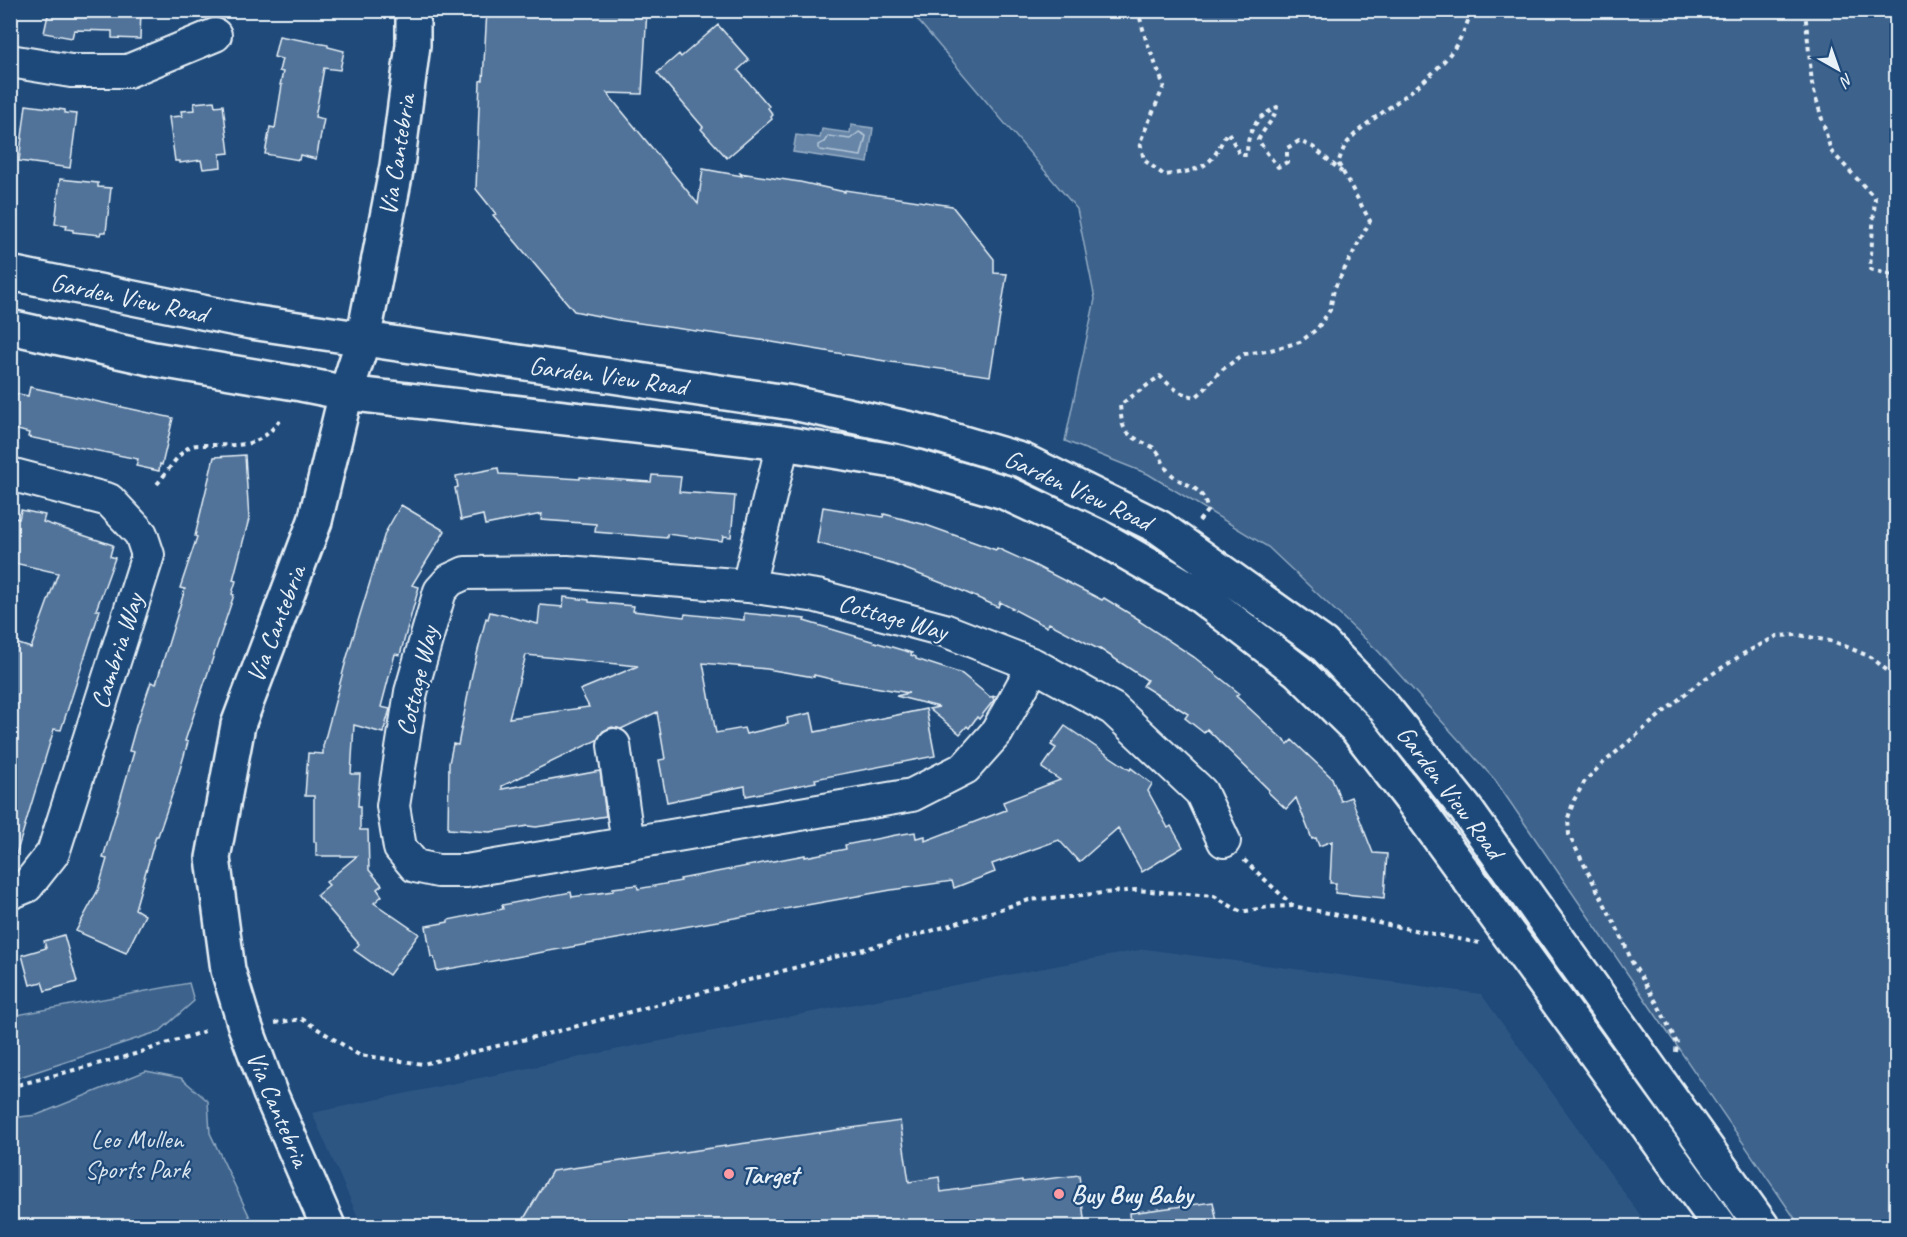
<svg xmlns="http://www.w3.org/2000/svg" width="1907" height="1237" viewBox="0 0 1907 1237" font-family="Caveat,sans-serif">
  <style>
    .built { fill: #2e5683 }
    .green { fill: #3c628c; stroke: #92aac2; stroke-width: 1.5 }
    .water { fill: #6685a7; stroke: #9ab0c7; stroke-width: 1.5 }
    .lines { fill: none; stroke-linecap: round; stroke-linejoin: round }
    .shore { stroke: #b4c6d8; stroke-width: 1.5 }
    .building { fill: #517399; stroke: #e8f1f8; stroke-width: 1.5; fill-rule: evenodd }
    .street-casing { stroke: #e8f1f8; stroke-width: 36 }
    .secondary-casing { stroke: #e8f1f8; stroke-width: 38 }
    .path { stroke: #e8f1f8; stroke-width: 4; stroke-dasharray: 4.5 4.5; stroke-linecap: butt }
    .street { stroke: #1f4a7a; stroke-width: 32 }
    .secondary { stroke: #1f4a7a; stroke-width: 33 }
    .poi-dot { fill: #ff9aa2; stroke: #1f4a7a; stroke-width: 2 }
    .labels { text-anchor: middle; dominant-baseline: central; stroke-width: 4.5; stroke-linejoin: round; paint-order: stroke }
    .street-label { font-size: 26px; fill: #e8f1f8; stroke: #1f4a7a }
    .park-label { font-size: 26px; fill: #d7e3ed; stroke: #1f4a7a }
    .poi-label { font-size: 26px; font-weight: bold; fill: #e8f1f8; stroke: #1f4a7a; text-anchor: start }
  </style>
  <rect width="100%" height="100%" fill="#1f4a7a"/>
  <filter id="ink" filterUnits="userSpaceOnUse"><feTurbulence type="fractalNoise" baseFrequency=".0167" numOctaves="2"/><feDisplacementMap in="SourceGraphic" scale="12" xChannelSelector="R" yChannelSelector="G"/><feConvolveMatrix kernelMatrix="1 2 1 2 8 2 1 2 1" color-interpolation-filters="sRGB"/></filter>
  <g filter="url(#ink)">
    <!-- built -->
    <path class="built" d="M1145,949l336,45 167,232h-1286l-50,-113 322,-67z"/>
    <!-- green -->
    <path class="green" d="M910,11h986v1215h-96l-305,-446 -116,-128 -111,-105 -120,-73 -83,-33 30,-142 -18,-90z
      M189,983l5,18 -34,30 -149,49v-64z
      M146,1071l35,7 27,23 2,32 44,93h-243v-108l26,-3z"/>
    <!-- water -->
    <path class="water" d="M851,125l22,3 -5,35 -75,-11 3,-17 24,3 2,-9 28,4z"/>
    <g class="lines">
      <!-- shore -->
      <path class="shore" d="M859,132l7,4 -5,20 -41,-6 -2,-2v-3l6,-3 4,-6 22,3z"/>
    </g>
    <!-- building -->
    <path class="building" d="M49,10h92l-1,29 -28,-1v-7l-38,-1 -2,8 -28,-5z
      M487,10h160l-5,84 -35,-1 91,111 5,-35 39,7 -2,-3 60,9 45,10v-2l107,16 42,53v14l13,1 -17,102 -99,-14 -131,-22 -142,-20 -44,-9 -81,-96 3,-1 -20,-25 4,-108 3,-1z
      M718,25l31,35 -11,10 31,36 -1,2 5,7 -2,2 1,2 -45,39 -26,-29 2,-2 -46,-54 22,-19 2,3z
      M279,36l49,9v2l16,4 -4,19 -16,-2 -9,49 9,2 -8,40 -16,-4 -1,5 -34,-6 5,-27 5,1 7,-43h-2l3,-13 -4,-1 3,-12 -8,-2z
      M214,101l1,5 8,-1 6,48 -9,1 1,13 -18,2 -2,-9 -21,3v-2h-5l-6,-44 13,-1 -1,-5 14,-1 -1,-7z
      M26,105l39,5v3l12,1 -7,54 -51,-7z
      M60,179l38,4v4l13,1 -5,44h-5l-1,3 -27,-3v-2l-7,-1 1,-4 -12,-1z
      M30,387l143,31 -11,47 -2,-1 -1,7 -23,-5 2,-7 -110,-22 1,-4 -19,-5v-15l4,-20 14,3z
      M245,455l4,64 -16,61 3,1 -4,13 2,1 -49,146 3,1 -12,41 -18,53h-2l-21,73 10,6 -19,38 -50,-22 22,-41 9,-31 -4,-1 31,-106 -5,-1 7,-25 15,-44 5,2 29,-95 -5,-1 17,-51 -2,-1 19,-79z
      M498,468l1,6 81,5v-2l71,5 1,-7 29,2 -2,15 56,4 -4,41 -8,-1 -1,5 -55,-7v4l-72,-6 1,-8 -55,-4 1,-6 -57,11 -2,-10 -22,5 -6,-32 3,-1 -2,-11z
      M401,505l44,26 -33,54 7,2 -19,68 -5,-1 -14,53 9,2 -7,24 -29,-8 -3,49h9l-2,32h2v24h8l1,40 13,15 -5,4 5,7 -8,7 45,31 -30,41 -35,-25 5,-6 -42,-49 12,-10 -3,-3 31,-26h-41v-14h-2v-46h-9l3,-43 15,1v-8l24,-89 38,-124z
      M823,507l60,10 1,-3 42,11 70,25 1,-2 35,16 70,36 2,-2 36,22 -1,1 55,36 45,36 -3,3 52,48 4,-4 40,38 9,23 10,-4 22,56 14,1 -3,44 -49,-5 1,-10h-6l2,-42 -13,5 -3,-8 -4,1 -16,-41 -10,11 -18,-17 1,-2 -62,-61 -3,4 -19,-15 3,-4 -45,-28 4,-6 -47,-31v1l-51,-27 -2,4 -47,-25 -2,5 -38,-17 -65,-25 -78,-22z
      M21,510l24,5 -2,7 70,23 -3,11 5,2 -19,52h4l-39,120 -7,-1 -38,126 -6,-1v-213l21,7 27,-75 -48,-11v-45l9,2z
      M564,597l25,3v2l45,4 -1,5 51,6 1,-3 59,6v-7l61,6 -1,2 108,32 -1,2 5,2v2l46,15 28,23 5,-1 -2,2 1,2 -15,19 -2,-2 -8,11 -2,-2 -7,8 -31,-25 10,-2 -43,-11 13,-3 -70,-12 -25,-6v2l-47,-8 -64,-6 13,70 28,-5 2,6 42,-10 -1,-6 24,-5 4,19 111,-23 9,47 -120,23 1,3 -70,14 -1,-10 -78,16 -8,-42 6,-1 -8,-47 -36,17 -9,-2 -9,4 -6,9 -95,46v3l98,-18 6,45 -70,11 -8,-1 -38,6 -42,-3 1,-66 4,-19 5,1 14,-71 14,-56 2,1 2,-7 48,12 2,-19 23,2zM526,655l112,11 -58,24 9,17 -80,11z
      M1065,726l65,44 1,-2 21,16 -4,7 20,37 3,-2 12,21 -41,25 -24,-44 -39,34 -20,-22 -67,24 3,8 -41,16 -2,-7 -61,9 -454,81 -3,-14h-3l-5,-31 22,-4v-2l55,-11 -1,-4 69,-13 1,5 41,-6v-3l24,-3 1,4 43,-8 -1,-2 125,-24v2l41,-8 -1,-4 51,-10 19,-3 1,6 9,-2v5l81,-31 -3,-8 57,-22 -18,-12 14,-20 -5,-3z
      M64,935l13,47 -32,9 -3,-9 -12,3 -8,-30 24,-7 -2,-7z
      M900,1121l9,61 30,-5 2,15 81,-12v2l57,-7 6,52h-566l33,-56z
      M1213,1202l5,25h-87l-1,-14z"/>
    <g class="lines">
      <!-- street casing -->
      <g class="street-casing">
        <path id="street" d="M10,61l61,10h57l87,-36
          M10,474l99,26 32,34 7,21 -95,298 -26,33 -17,7
          M748,586l35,-143
          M1034,665l-37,67 -32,36 -53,27 -446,76h-28l-23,-5 -15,-18 -7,-42 18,-114 29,-101 10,-11 15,-7 102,-1 181,14 69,10 127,34 90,35 79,44 88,83 23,49
          M614,745l14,99"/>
      </g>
      <!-- secondary casing -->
      <g class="secondary-casing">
        <path id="secondary" d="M10,273l241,49 542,81 136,30 95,28 135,66 164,117 60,62 82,102 297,418
          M10,327l144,32 147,25 45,9 437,50 117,19 104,30 94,44 97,56 103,79 58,57 55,71 309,427
          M328,1226l-58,-133 -25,-67 -17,-56 -15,-112 25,-133 77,-204 31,-128 17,-53 34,-174 16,-121v-35"/>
      </g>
      <!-- path -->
      <path class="path" d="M1135,10l5,8 6,22 18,46 -24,56 4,18 20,15c17,-2 39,-4 49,-18 6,-7 9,-17 15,-25l12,23h7c0,-25 9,-37 30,-48 -2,12 -13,21 -19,33l9,13 11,14 9,-5v-14l12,-7 14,6 29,25
        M1805,10l7,74 19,67 44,47 -5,71 26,7
        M157,484c10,-11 19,-28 31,-36 6,-4 13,-3 19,-3 34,0 53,4 74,-27
        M1199,521l8,-10c-2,-26 -22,-23 -37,-38 -7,-6 -8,-17 -15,-24 -3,-3 -9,-5 -13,-7 -20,-10 -20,-15 -22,-37l40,-29c11,11 21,19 36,21l9,-8 14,-17 25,-18 23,-3 33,-9 17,-13 13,-19 4,-21 36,-68 -32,-58c3,-7 5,-16 10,-21 9,-12 23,-21 35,-30 37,-27 77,-54 88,-102
        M1244,860l49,46
        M275,1023l27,-4 57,36 64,9 132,-32 373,-100 101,-32 107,-10 78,6 27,16 27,-5 25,-1 186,37
        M1676,1052l1,-9 -19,-38 -26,-43 -9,-22 -54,-105 -1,-17 6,-18 11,-19 16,-16 96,-81 46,-30 34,-18 22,-1 36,7 36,15 25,21
        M10,1087l125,-33 73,-24"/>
      <!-- street -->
      <use href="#street" class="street"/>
      <!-- secondary -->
      <use href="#secondary" class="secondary"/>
    </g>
  </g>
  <!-- markers -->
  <g class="poi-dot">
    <circle cx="729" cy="1174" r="6"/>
    <circle cx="1059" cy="1194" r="6"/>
  </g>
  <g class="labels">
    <!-- street labels -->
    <g class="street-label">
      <text transform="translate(397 155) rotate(-81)">Via Cantebria</text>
      <text transform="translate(129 298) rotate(12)">Garden View Road</text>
      <text transform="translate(608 376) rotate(8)">Garden View Road</text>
      <text transform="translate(1078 490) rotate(25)">Garden View Road</text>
      <text transform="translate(893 617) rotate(16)">Cottage Way</text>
      <text transform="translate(276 624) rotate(-69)">Via Cantebria</text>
      <text transform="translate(117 651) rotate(-72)">Cambria Way</text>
      <text transform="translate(417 681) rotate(-77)">Cottage Way</text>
      <text transform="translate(1450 792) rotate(53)">Garden View Road</text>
      <text transform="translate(278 1109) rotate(67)">Via Cantebria</text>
    </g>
    <!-- park labels -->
    <g class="park-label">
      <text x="137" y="1139">Leo Mullen<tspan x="137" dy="30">Sports Park</tspan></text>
    </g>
    <!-- poi labels -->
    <g class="poi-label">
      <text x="741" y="1174">Target</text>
      <text x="1071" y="1194">Buy Buy Baby</text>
    </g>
  </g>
  <!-- margin -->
  <rect width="1907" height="1237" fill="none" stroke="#1f4a7a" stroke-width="36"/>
  <rect x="18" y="18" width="1871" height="1201" fill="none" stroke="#e8f1f8" stroke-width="2" filter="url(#ink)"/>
  <!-- north arrow -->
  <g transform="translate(1838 69) rotate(140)" stroke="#1f4a7a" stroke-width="4.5" paint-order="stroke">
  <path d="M0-4.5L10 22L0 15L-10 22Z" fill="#e8f1f8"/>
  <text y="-9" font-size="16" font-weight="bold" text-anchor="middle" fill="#e8f1f8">N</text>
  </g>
</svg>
